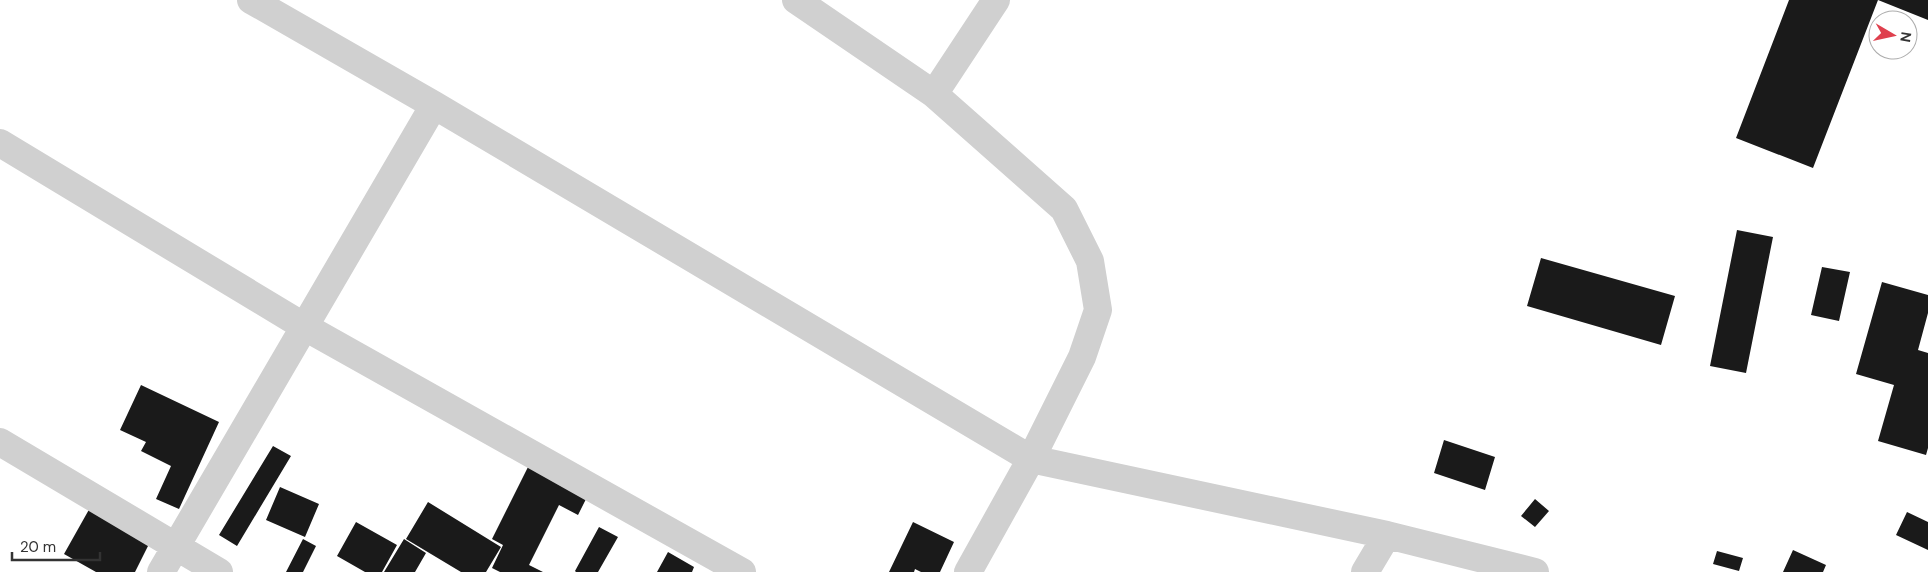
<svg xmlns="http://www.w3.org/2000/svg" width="1928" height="572" viewBox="0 0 1928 572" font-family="'DM Sans',sans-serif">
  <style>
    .building { fill: #1a1a1a }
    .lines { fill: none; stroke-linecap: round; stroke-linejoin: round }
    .minor { stroke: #d0d0d0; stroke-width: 28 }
  </style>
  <rect width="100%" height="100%" fill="#fff"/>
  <!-- building -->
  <path class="building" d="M1789,0h89l-65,168 -77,-30z
    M1878,0h50v20z
    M1737,230l36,7 -27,136 -36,-7z
    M1541,258l134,38 -14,49 -134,-39z
    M1822,267l28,5 -11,49 -28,-6z
    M1882,282l46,13v18l-10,37 10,3v95l-2,7 -48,-14 16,-56 -38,-11z
    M141,385l78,37 -40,87 -23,-10 15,-33 -30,-15 5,-9 -26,-12z
    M1444,440l51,17 -10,33 -51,-17z
    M273,446l18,10 -54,90 -18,-11z
    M528,467l59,30 -9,18 -19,-10 -30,60 14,7h-43l-8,-4 11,-23 -11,-6z
    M280,487l39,17 -14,33 -39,-17z
    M1535,499l14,12 -14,16 -14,-11z
    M428,502l73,45 -15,25h-25l-55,-33z
    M91,506l60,34 -16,32h-39l-32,-18z
    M1907,512l21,10v28l-32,-15z
    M356,522l41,23 -15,27h-17l-28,-16z
    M913,522l41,20 -14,30h-19l-6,-3 -1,3h-25z
    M599,527l19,10 -20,35h-22l-1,-1z
    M303,539l13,7 -13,26h-17z
    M404,539l22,14 -11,19h-31z
    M1793,550l33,15 -3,7h-40z
    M1717,551l26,7 -4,13 -26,-7z
    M668,552l26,15 -2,5h-35z"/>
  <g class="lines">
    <!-- minor -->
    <path class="minor" d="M251,0l183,105 597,354 356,76 148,37
      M796,0l138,94 130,115 26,52 8,49 -16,47 -51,102 -63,113
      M934,94l62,-94
      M0,143l305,184 437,245
      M0,442l219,130
      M161,572l273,-467
      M1365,572l22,-37"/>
  </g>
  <!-- north arrow -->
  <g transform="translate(1893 35) rotate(99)"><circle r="24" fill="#ffffff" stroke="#adadad"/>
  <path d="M0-4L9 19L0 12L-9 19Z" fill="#df404e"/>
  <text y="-8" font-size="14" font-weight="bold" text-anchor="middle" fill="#333333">N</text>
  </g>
  <!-- scale -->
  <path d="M12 552v8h88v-8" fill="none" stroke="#333333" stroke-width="2.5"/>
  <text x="20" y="552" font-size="15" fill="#333333" stroke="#ffffff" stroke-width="4" paint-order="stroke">20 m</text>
</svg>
